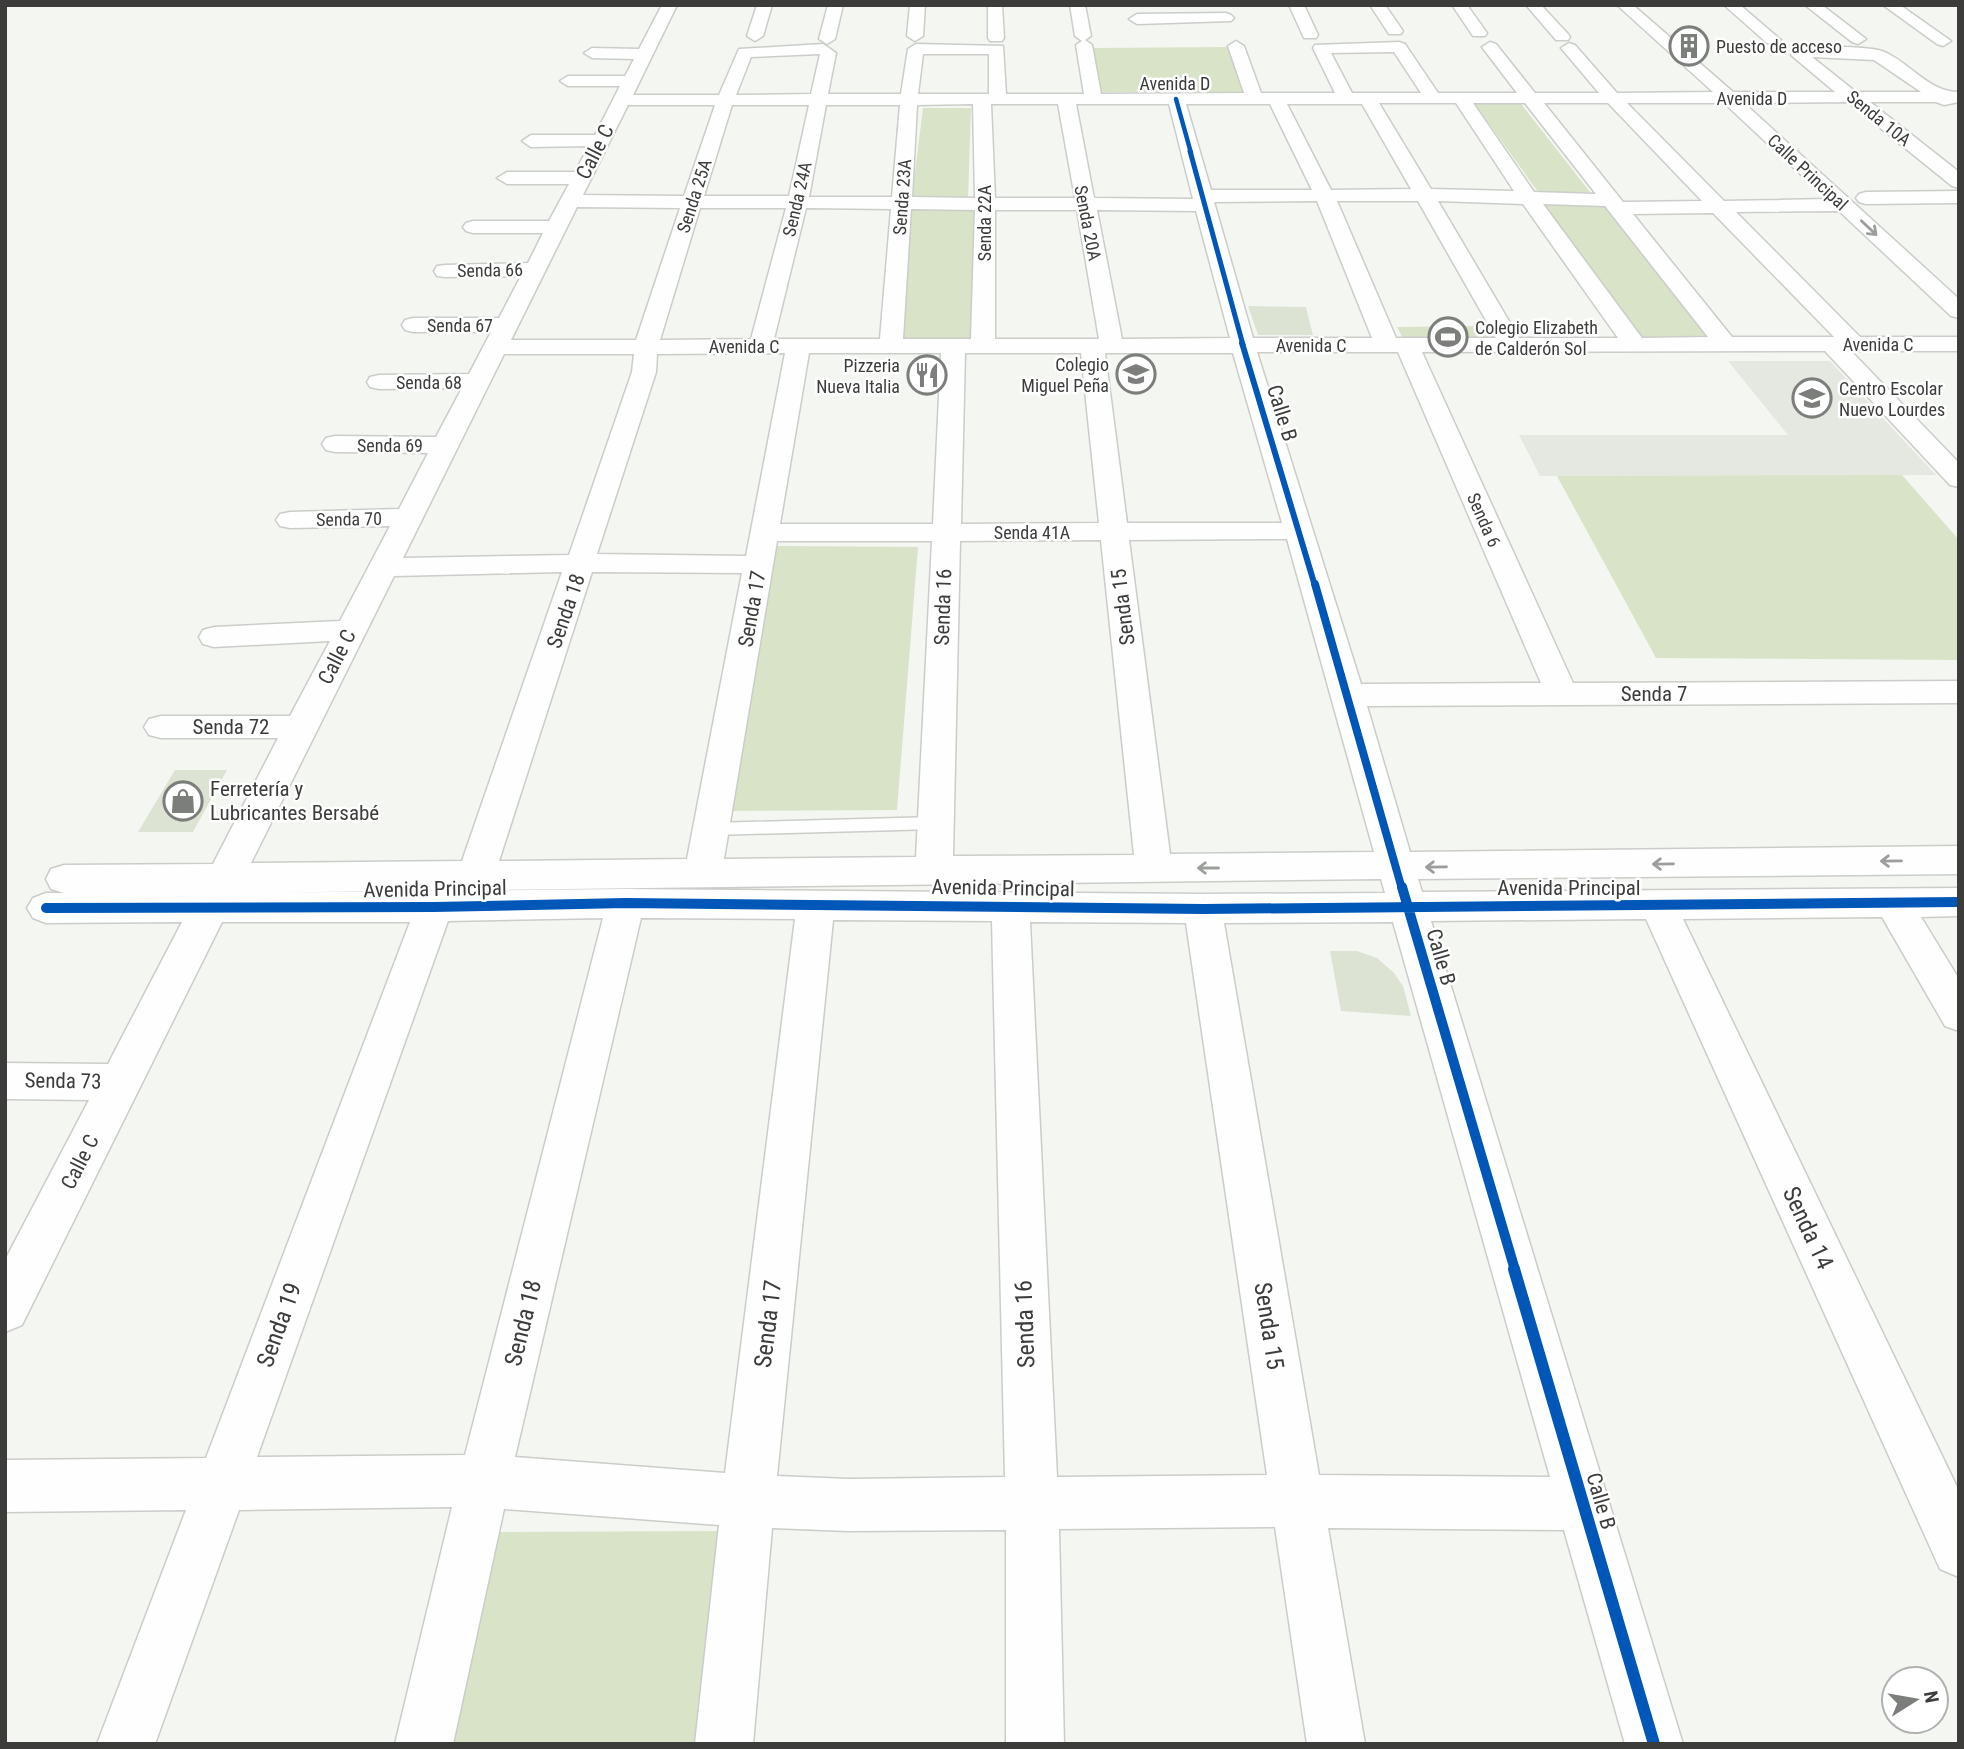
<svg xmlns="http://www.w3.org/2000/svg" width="1964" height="1749" viewBox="0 0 1964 1749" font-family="'Roboto Condensed',sans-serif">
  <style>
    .built { fill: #e5e8e0 }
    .green { fill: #d8e3c8 }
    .building { fill: #dde3d3 }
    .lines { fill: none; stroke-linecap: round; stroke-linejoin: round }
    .service-casing { stroke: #cbcdc9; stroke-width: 3 }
    .minor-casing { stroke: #cbcdc9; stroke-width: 3 }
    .service { fill: #fdfefd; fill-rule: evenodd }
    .minor { fill: #fdfefd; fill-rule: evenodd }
    .cycleway-far5-casing { stroke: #fff; stroke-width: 6 }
    .cycleway-far4-casing { stroke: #fff; stroke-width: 8 }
    .cycleway-far3-casing { stroke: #fff; stroke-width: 10 }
    .cycleway-far2-casing { stroke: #fff; stroke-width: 11 }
    .cycleway-far1-casing { stroke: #fff; stroke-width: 14 }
    .cycleway-casing { stroke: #fff; stroke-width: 17 }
    .cycleway-far5 { stroke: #0057b8; stroke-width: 4.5 }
    .cycleway-far4 { stroke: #0057b8; stroke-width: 5 }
    .cycleway-far3 { stroke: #0057b8; stroke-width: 6 }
    .cycleway-far2 { stroke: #0057b8; stroke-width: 8 }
    .cycleway-far1 { stroke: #0057b8; stroke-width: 10 }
    .cycleway { stroke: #0057b8; stroke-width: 12 }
    .oneway { stroke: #9c9e9c }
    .labels { text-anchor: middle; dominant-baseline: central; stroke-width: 5; stroke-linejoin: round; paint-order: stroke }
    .far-poi-label { font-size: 18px; fill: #3c3d3b; stroke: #fff; text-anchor: start }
    .far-street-label { font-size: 18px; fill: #3c3d3b; stroke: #fff }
    .street-label { font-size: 21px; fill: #3c3d3b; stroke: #fff }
    .poi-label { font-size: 21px; fill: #3c3d3b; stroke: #fff; text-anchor: start }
    .near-street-label { font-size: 24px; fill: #3c3d3b; stroke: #fff }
  </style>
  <rect width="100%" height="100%" fill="#f4f6f1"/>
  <!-- built -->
  <path class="built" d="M1728,361h102l106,114 -396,1 -21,-41h269z"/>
  <!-- green -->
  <path class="green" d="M1228,47l19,45h-149l-5,-44z
    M1472,100h46l72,92h-52z
    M923,108h48l-3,90 -56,-1z
    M1539,204h66l110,137h-75z
    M912,208h63l-5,132h-71z
    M1488,326l12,21 -93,-1 -10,-19z
    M1902,475l57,65v120l-303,-2 -99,-182z
    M777,546l141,1 -21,263 -171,1z
    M724,1531l-24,213h-266l48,-212z"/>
  <!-- building -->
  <path class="building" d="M1248,306l58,1 7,28h-55z
    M175,770h52l-34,62h-55z
    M1330,951h27l20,7 17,15 9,13 8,30 -70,-5z"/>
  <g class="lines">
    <!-- service casing -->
    <g class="service-casing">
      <path id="service" d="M935,817l8,6 -8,6 -222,6 -8,-6 8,-6z"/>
    </g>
    <!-- minor casing -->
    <g class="minor-casing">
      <path id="minor" d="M662,5h15l-44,90h86l20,-46 84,-5 13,9 -8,41h73l7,-45 8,-5 87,2 3,48h78l-8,-49 6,-4 -7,-5 -5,-31h15l6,31 -6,4 7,5 9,49 143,-1 -16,-47 8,-5 8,5 17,47h74l-22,-45 2,-3 84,-3 6,2 33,49h79l-35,-46 8,-5 6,2 39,49h64l-38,-45 8,-5 6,2 42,48 96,-1 -96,-87h16l100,87h102l-44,-37c10,-11 77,-9 91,-4 28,11 46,41 77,41v10l-15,3 -8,-3h-66l89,70v16l-7,-2 -104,-84 -104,1 215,196v19l-8,-2 -112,-105 -103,1 124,125h99v14h-108l108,112v24l-9,-2 -125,-134 -403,1 151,331 386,-2v22l-592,3 43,146 549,-6v28l-541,5 4,13 537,-4v28l-38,1 38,62v52l-14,-5 -63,-109 -199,2 276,572v86l-19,-8 -294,-650 -215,2 252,823h-58l-61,-214 -236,-2 37,216h-58l-32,-217 -216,2 5,215h-58v-214l-158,1 -76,-3 -19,216h-58l24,-219 -215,-16 -51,235h-58l57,-237 -213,3 -84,234h-58l89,-234 -181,2v-52l201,-2 204,-536h-188l-200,403 -17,7v-72l84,-160 -84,-1v-36l103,1 74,-142 -136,1 -13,-5 -6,-10 6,-10 13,-5h151h-133l-13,-4 -5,-10 5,-10 13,-4 149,-1 65,-126h-117l-12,-3 -5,-8 5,-8 12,-3h129l40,-75 -116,6 -11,-3 -4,-7 4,-7 11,-3 126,-6 50,-95 -100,2 -10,-2 -4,-6 4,-6 10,-2 109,-3 29,-56 -93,-1 -9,-2 -4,-6 4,-6 9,-2 101,1 26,-49 -83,1 -9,-2 -3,-5 3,-5 9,-2 90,-1 22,-42h-78l-8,-2 -3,-5 3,-5 8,-2h86l22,-42 -76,1 -8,-1 -3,-5 3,-5 8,-1 83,-2 15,-30h-70l-7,-2 -3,-4 3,-4 7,-2h76l20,-37h-62l-10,-6 10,-6h68l14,-26 -58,1 -9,-6 9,-6h64l25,-49h-52l-8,-5 8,-5h57l9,-17 -42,-1 -8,-5 8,-5 47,1zM1394,52l27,41h-69l-21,-40zM820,54l-9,40 -75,1 15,-38zM923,54h66v40h-71zM1812,57l62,3 47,32h-65zM1379,103h77l58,88 -83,-2zM1473,103h52l71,91 -62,-2zM1544,103h64l94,98 -79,1zM1627,103h97l103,96 -103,2zM973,104l2,94 -63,-1 5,-92zM991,104h67l17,94h-80zM1076,104h93l24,95 -99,-1zM1186,104h84l42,86h-101zM1287,104h75l49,85 -80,1zM628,105h87l-31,91 -101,-1zM732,105h77l-20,91h-85zM826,105h74l-8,92h-83zM1317,201l55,137h-119l-39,-136zM1337,201h81l78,137h-100zM1438,201l85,3 95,134h-99zM1543,204l62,2 103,131 -66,1zM577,207l103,1 -44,132h-125zM700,208h86l-35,131 -91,1zM806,208l85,1 -11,130h-106zM911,209l64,1 -4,129h-68zM995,210h82l22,129h-104zM1097,210l99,1 34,127 -108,1zM1713,213l121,124h-102l-99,-123zM1257,352h141l143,331 -180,1zM785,353l-39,203 -149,-2 59,-182 1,-18zM809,353h132l-8,171h-153zM965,353h116l18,170 -138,1zM1105,353h128l49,170h-155zM504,354h130l-2,18 -63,183 -166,3zM1287,539l87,313 -204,2 -41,-314zM1101,540l33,315 -181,1 7,-315zM777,541h155l-16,316 -192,2zM562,572l-100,289 -211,2 143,-287zM592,572l150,1 -55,286 -188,2zM1381,879l4,14 -182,1 -577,-5 -389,4zM603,918l-138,537 -208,2 191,-536zM641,918l154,1 -70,554 -210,-16zM833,920l159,1 13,556 -157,2 -71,-3zM1030,922l156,1 81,552 -210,2zM1393,922l157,555 -231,-2 -95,-552z
        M757,5h15l-9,31 -8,5 -8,-5z
        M828,5h15l-8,34 -8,5 -8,-5z
        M910,5h15l-2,31 -8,5 -8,-5z
        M988,5h14l2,33 -2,3h-12l-2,-3z
        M1289,5h15l14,30 -2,3h-12z
        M1370,5h15l18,26 -2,3h-12z
        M1452,5h15l20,28 -2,3h-12z
        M1526,5h15l27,29 2,3 -2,3h-12z
        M1724,5h16l41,35 -2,3h-12z
        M1805,5h17l44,34 -8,5 -6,-2z
        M1883,5h17l51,36 -8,5 -6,-2z
        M1226,13l5,2 3,3 -3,3 -94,3 -8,-5 8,-5z
        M1959,191v12l-93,1 -7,-2 -3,-4 3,-4 7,-2z"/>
    </g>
    <!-- service -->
    <use href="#service" class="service"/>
    <!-- minor -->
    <use href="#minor" class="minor"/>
    <!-- cycleway-far5 casing -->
    <g class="cycleway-far5-casing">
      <path id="cycleway-far5" d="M1176,99l15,54"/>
    </g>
    <!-- cycleway-far4 casing -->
    <g class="cycleway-far4-casing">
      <path id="cycleway-far4" d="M1190,151l53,194"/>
    </g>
    <!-- cycleway-far3 casing -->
    <g class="cycleway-far3-casing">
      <path id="cycleway-far3" d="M1242,343l73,243"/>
    </g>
    <!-- cycleway-far2 casing -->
    <g class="cycleway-far2-casing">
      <path id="cycleway-far2" d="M1315,584l87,305"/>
    </g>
    <!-- cycleway-far1 casing -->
    <g class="cycleway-far1-casing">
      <path id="cycleway-far1" d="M1402,887l113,383
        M46,908l388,-1 192,-4 577,6 756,-7"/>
    </g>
    <!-- cycleway casing -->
    <g class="cycleway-casing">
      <path id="cycleway" d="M1514,1269l140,475"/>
    </g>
    <!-- cycleway-far5 -->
    <use href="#cycleway-far5" class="cycleway-far5"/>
    <!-- cycleway-far4 -->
    <use href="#cycleway-far4" class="cycleway-far4"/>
    <!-- cycleway-far3 -->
    <use href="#cycleway-far3" class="cycleway-far3"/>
    <!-- cycleway-far2 -->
    <use href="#cycleway-far2" class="cycleway-far2"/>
    <!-- cycleway-far1 -->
    <use href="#cycleway-far1" class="cycleway-far1"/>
    <!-- cycleway -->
    <use href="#cycleway" class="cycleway"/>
  </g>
  <!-- one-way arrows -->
  <defs><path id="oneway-shaft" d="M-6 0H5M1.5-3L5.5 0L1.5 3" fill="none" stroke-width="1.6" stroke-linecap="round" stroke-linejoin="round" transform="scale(1.75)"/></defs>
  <g class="oneway">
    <use href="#oneway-shaft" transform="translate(1869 228) rotate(43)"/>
    <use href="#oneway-shaft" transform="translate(1891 861) rotate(179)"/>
    <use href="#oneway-shaft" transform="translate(1663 864) rotate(179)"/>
    <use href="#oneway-shaft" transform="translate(1436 867) rotate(179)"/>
    <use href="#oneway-shaft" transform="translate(1208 868) rotate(180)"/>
  </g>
  <!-- icons -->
  <defs>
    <g id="building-ring" transform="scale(2.0125)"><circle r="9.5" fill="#fff" stroke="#7c7e7b" stroke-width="1.5"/><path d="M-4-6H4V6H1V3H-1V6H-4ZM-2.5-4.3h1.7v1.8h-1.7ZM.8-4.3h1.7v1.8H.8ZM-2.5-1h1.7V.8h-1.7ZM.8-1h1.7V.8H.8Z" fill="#7c7e7b"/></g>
    <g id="stadium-ring" transform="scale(2.0125)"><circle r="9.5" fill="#fff" stroke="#7c7e7b" stroke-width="1.5"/><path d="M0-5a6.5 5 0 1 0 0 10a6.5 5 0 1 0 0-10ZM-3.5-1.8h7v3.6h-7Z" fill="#7c7e7b"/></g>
    <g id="school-ring" transform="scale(2.0125)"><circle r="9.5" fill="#fff" stroke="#7c7e7b" stroke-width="1.5"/><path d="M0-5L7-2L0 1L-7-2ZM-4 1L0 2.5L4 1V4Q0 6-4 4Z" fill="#7c7e7b"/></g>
    <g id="restaurant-ring" transform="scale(2.0125)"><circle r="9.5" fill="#fff" stroke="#7c7e7b" stroke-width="1.5"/><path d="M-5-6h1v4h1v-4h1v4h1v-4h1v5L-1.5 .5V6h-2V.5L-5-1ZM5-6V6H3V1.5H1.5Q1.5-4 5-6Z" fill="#7c7e7b"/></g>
    <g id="shop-ring" transform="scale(2.0125)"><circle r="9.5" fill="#fff" stroke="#7c7e7b" stroke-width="1.5"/><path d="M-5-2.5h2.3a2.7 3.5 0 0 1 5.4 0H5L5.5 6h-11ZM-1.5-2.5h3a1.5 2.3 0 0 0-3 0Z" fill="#7c7e7b"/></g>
  </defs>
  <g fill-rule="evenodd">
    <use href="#building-ring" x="1689" y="46"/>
    <use href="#stadium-ring" x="1448" y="337"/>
    <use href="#school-ring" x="1136" y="374"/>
    <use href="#restaurant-ring" x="927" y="375"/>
    <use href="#school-ring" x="1812" y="398"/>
    <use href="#shop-ring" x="183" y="801"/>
  </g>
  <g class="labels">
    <!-- far-poi labels -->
    <g class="far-poi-label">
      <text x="1716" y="46">Puesto de acceso</text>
      <text x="1475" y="327">Colegio Elizabeth<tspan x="1475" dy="21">de Calderón Sol</tspan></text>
      <text x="1109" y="364" text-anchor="end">Colegio<tspan x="1109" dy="21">Miguel Peña</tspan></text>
      <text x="900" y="365" text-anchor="end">Pizzeria<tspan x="900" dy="21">Nueva Italia</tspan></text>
      <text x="1839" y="388">Centro Escolar<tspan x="1839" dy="21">Nuevo Lourdes</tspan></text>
    </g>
    <!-- far-street labels -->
    <g class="far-street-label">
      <text x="1175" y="83">Avenida D</text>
      <text x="1752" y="98">Avenida D</text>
      <text transform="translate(1879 118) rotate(39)">Senda 10A</text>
      <text transform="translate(1808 172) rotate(43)">Calle Principal</text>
      <text transform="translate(694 196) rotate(-72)">Senda 25A</text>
      <text transform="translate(902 197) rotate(-86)">Senda 23A</text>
      <text transform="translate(797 199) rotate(-77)">Senda 24A</text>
      <text transform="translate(984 223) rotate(-90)">Senda 22A</text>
      <text transform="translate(1088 223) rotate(79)">Senda 20A</text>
      <text transform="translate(490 270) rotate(-1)">Senda 66</text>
      <text x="460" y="325">Senda 67</text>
      <text x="1878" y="344">Avenida C</text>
      <text x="1311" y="345">Avenida C</text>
      <text x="744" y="346">Avenida C</text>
      <text x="429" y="382">Senda 68</text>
      <text x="390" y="445">Senda 69</text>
      <text transform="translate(349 519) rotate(-1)">Senda 70</text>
      <text transform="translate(1484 520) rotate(66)">Senda 6</text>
      <text x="1032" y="532">Senda 41A</text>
    </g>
    <!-- street labels -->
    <g class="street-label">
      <text transform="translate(595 152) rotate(-63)">Calle C</text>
      <text transform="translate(1282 413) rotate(73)">Calle B</text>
      <text transform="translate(943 607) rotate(-88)">Senda 16</text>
      <text transform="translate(1123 607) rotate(-97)">Senda 15</text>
      <text transform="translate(752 609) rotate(-80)">Senda 17</text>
      <text transform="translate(566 611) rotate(-71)">Senda 18</text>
      <text transform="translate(337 657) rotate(-63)">Calle C</text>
      <text x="1654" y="694">Senda 7</text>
      <text x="231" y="727">Senda 72</text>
      <text transform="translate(1003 888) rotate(1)">Avenida Principal</text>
      <text x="1569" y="888">Avenida Principal</text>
      <text transform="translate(435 889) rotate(-1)">Avenida Principal</text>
      <text transform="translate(1441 957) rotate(74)">Calle B</text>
      <text transform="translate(63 1081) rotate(1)">Senda 73</text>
      <text transform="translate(80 1162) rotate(-63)">Calle C</text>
      <text transform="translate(1601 1501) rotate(74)">Calle B</text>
    </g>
    <!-- poi labels -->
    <g class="poi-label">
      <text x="210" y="789">Ferretería y<tspan x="210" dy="24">Lubricantes Bersabé</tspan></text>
    </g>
    <!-- near-street labels -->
    <g class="near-street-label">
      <text transform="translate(1808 1228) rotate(65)">Senda 14</text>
      <text transform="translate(523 1323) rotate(-76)">Senda 18</text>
      <text transform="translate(768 1324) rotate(-83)">Senda 17</text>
      <text transform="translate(1025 1324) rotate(-92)">Senda 16</text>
      <text transform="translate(279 1325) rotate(-70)">Senda 19</text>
      <text transform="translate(1269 1326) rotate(81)">Senda 15</text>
    </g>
  </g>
  <!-- border -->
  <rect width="1964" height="1749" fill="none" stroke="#3c3d3b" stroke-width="14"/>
  <!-- north arrow -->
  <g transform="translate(1915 1700) rotate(79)"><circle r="33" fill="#ffffff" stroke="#b1b1b1" stroke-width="2"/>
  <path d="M0-5L12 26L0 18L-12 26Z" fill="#7c7e7b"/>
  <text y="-10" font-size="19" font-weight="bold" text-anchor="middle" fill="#3c3d3b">N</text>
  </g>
</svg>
